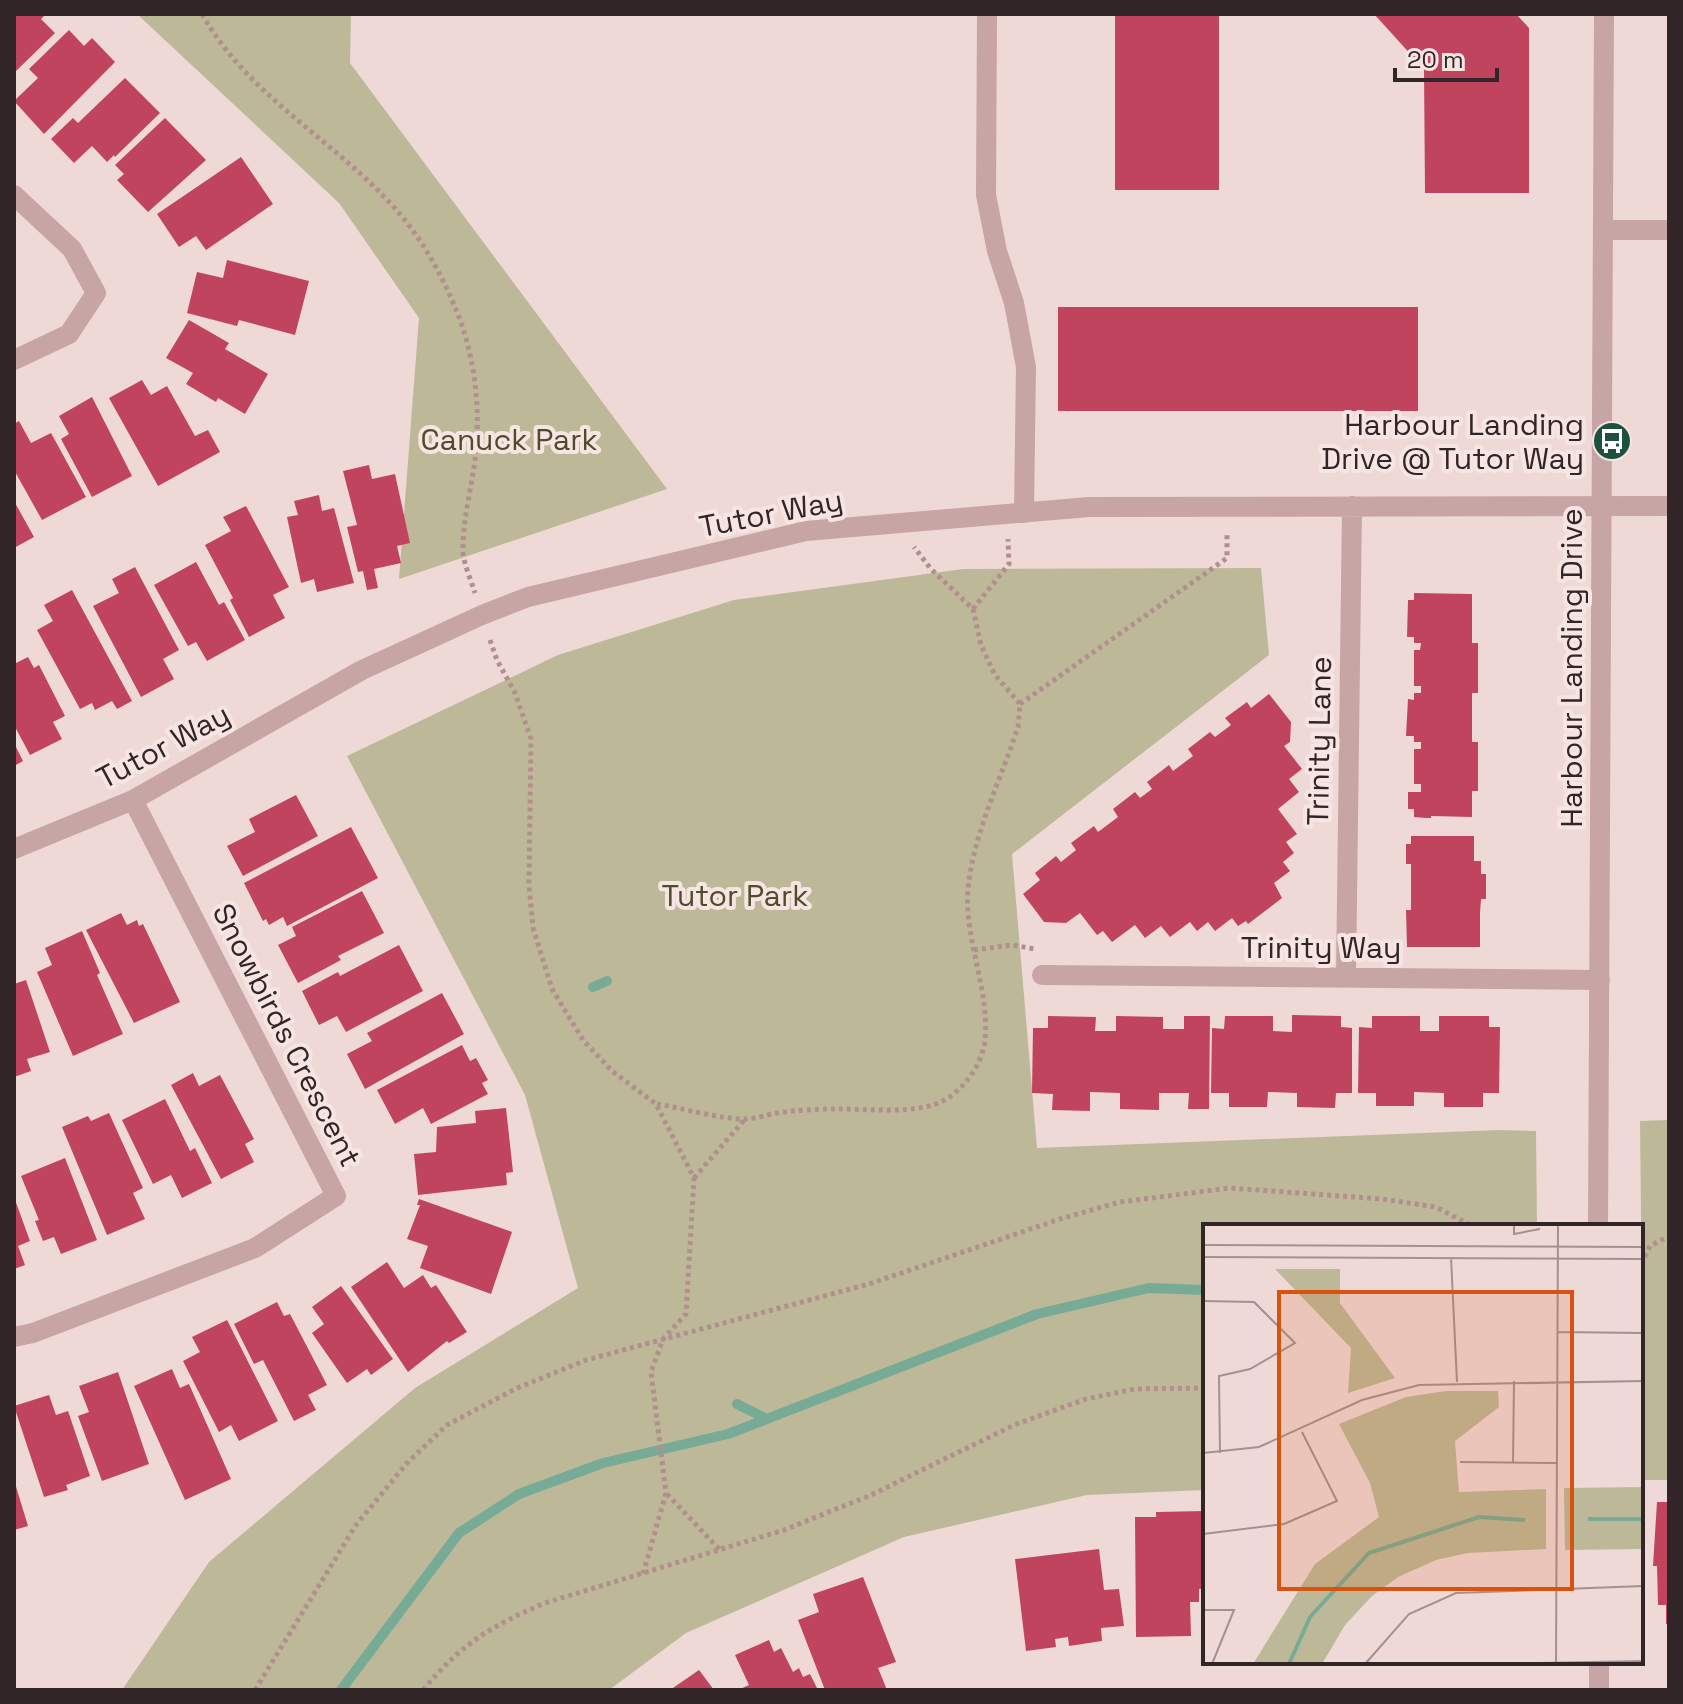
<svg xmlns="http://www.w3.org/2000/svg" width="1683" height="1704" viewBox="0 0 1683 1704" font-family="'Space Grotesk',sans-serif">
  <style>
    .green { fill: #bdb998 }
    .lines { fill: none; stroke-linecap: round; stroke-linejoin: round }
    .stream { stroke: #78ab96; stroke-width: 10 }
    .building { fill: #c0445d }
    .path { stroke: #b28f8f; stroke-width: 5; stroke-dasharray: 4 4; stroke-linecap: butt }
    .service { stroke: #c6a5a4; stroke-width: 20 }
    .minor { stroke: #c6a5a4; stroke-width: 20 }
    .tertiary { stroke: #c6a5a4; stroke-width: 20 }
    .labels { text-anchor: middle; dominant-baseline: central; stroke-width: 8; stroke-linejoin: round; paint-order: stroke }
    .poi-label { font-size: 30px; fill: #322527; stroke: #f7e5e3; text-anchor: end }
    .park-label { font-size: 30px; fill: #4f4c2a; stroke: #f7e5e3 }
    .street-label { font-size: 30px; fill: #322527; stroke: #f7e5e3 }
    .inset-river { fill: none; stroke: #78ab96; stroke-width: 4 }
    .inset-road { fill: none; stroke: #a39191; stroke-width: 2 }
    .view { fill: #d6540f; fill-opacity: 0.15; stroke: #d6540f; stroke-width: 4 }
    .inset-edge { fill: none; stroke: #322527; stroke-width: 4 }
  </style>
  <rect width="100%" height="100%" fill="#efd9d7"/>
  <!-- green -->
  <path class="green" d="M137,14h214l-1,49 317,426 -268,90 20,-261 -80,-115z
    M1261,568l8,87 -257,199 25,294 462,-18 37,1 1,95h-332v264l-118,5 -183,42 -218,96 -77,57h-487l87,-128 206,-174 163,-100 -53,-193 -178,-339 211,-101 176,-55 229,-31z
    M1669,1120v360h-25l-4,-359z"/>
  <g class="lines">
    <!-- stream -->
    <path class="stream" d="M593,987l14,-6
      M737,1404l30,15
      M341,1690l118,-157 60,-39 84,-31 125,-29 309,-120 112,-26 56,2"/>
  </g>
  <!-- building -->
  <path class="building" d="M14,14h32l-5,5 14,14 -41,40z
    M1115,14h104v176h-104z
    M1374,14h142l13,14v165h-104l-1,-124z
    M69,30l15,16 8,-8 23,24 -71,72 -30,-33 24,-23 -9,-9z
    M125,78l35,35 -45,44 -1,-2 -7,7 -15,-16 -18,17 -23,-24 22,-21 5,5z
    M165,118l41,42 -58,52 -31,-32 7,-6 -9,-9z
    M241,157l32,47 -67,46 -10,-14 -17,11 -22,-33z
    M227,260l82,21 -14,54 -56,-15 -2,6 -50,-13 10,-41 26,6z
    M1058,307h360v104h-360z
    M189,320l40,23 -4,6 43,25 -23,40 -27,-16 -2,4 -30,-18 7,-11 -27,-15z
    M142,380l9,15 16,-9 28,50 13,-6 12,22 -62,34 -49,-88z
    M92,397l40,79 -40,21 -31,-58 8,-5 -10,-18z
    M19,421l12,22 20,-10 35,64 -44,23 -28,-50v-46z
    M369,465l3,14 23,-5 15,69 -13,3 4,17 -27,6 4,19 -11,2 -4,-19 -5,1 -11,-45 10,-2 -14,-54z
    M319,495l3,16 12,-3 20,75 -37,9 -3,-13 -13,4 -14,-66 11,-2 -4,-14z
    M14,501l20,36 -20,11z
    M246,506l43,81 -16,8 12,23 -36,19 -19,-37 3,-2 -28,-53 26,-14 -8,-14z
    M196,562l23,43 5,-3 21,38 -38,21 -11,-19 -8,4 -34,-61z
    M135,567l44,83 -16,9 11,20 -33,18 -48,-91 26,-13 -7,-14z
    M72,590l60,111 -15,8 -5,-8 -17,9 -3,-7 -12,6 -43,-79 16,-9 -9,-16z
    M1414,593l58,1v49h6v50h-6v49h6v49h-6v26l-41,-1v2h-5l-12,-1v-8h-6v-17h13v-8h-7v-35h7v-7h-7v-6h-8l2,-37 6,1v-7h7v-7h-7v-36h6l1,-7h-7v-6h-7l1,-37h6z
    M28,657l6,11 5,-3 26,51 -12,6 9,17 -32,16 -16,-30v-61z
    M1269,694l22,28 -1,20 -6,4 18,23 -13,10 10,13 -21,17 19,25 -11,8 8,11 -11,9 7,9 -16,12 8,15 -34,26 -2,-3 -8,5 -6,-8 -17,13 -7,-9 -11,9 -7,-9 -20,15 -9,-11 -16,12 -10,-13 -23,17 -9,-11 -6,4 -17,-22 -14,10 -22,-1 -21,-28 17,-14 -5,-7 21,-17 5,6 15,-12 -5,-7 23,-17 4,6 20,-15 -5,-8 22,-17 5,6 12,-9 -5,-7 22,-17 4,6 20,-15 -5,-7 22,-17 5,5 16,-12 -6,-7 22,-16 4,6z
    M14,743l9,18 -9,5z
    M296,795l22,41 -75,40 -16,-30 28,-14 -6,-13z
    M351,827l27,51 -91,48 -4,-9 -14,8 -3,-6 -3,2 -19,-38z
    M1411,836h63v25h7v13h5v25h-5l-1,14v34h-73l-1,-37h5v-46h-5v-20h5z
    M362,891l22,42 -46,23 3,4 -43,23 -20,-38 18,-9 -4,-9z
    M121,913l6,12 10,-5 2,6 4,-2 37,78 -46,21 -48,-93z
    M82,931l18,42 -3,2 26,59 -50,22 -36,-84 15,-7 -7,-17z
    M399,945l24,46 -77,41 -9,-16 -18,9 -17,-34 36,-19 2,4z
    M26,980l24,72 -23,7 4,12 -17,6v-93z
    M442,993l22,41 -99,55 -18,-35 25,-13 -5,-8z
    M1292,1015l49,1v11l11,1v65h-16l-1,15 -38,-1v-14l-29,-1 -1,15h-38v-14h-18l1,-65 12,1 1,-13h48v15l19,1z
    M1048,1016l48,1 -1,14h21v-15l47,1v12h21v-13h26l-1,93h-21l1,-16h-30v17l-39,-1v-16l-30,-1v19l-38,-1 1,-16 -21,-1 1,-65h15z
    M1372,1016h48v15h19v-15h50v11h11l-1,66h-16v14h-39v-14l-30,-1v14h-38v-13h-18l1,-66 13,1z
    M462,1045l8,16 6,-3 12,22 -6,3 6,11 -57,30 -8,-16 -28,16 -18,-34z
    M193,1073l6,13 21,-11 34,64 -9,5 9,18 -33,17 -50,-94z
    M165,1099l25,52 5,-3 17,35 -30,15 -11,-23 -18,9 -31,-64z
    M506,1108l7,64 -7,1 1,12 -89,10 -4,-41 22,-2 1,-25 39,-4 -1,-12z
    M109,1113l34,75 -10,5 12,26 -38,16 -45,-108 26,-11 3,5z
    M65,1158l32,82 -36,14 -7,-17 -11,4 -8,-20 4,-1 -18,-44z
    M14,1197l16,44 -12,5 7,19 -11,4z
    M419,1199l93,33 -21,62 -71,-26 8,-22 -21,-7 13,-34h-3z
    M387,1262l17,26 19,-13 8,13 5,-3 31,47 -18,11 -2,-2 -39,31 -57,-85z
    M341,1286l52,73 -22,16 -4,-6 -20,14 -35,-50 12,-9 -12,-17z
    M277,1302l7,14 6,-2 37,71 -19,10 8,15 -22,11 -31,-61 -9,4 -20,-40z
    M227,1320l51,101 -39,20 -8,-16 -12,7 -36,-71 17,-9 -8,-15z
    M172,1369l8,19 9,-4 42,95 -46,21 -51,-114z
    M118,1372l31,92 -47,17 -24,-65 11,-4 -10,-26z
    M49,1395l7,20 12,-4 22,65 -24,9 2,5 -24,7 -30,-91z
    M14,1480l14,46 -14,4z
    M1657,1502h12v122h-3v-19h-8l-1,-39h-4z
    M1205,1511v78h-6v13h-9l1,34 -55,1 -1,-120h21v-5z
    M1099,1549l5,41 15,-1 5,37 -23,2 1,13 -33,5 -1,-9 -13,2 1,8 -30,4 -11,-92z
    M863,1577l33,85 -18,6 9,22h-62l-27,-70 21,-8 -6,-18z
    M769,1640l5,12 7,-4 12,24 6,-4 4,9 7,-3 8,16h-80l11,-5 -14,-30z
    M699,1670l15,20h-44z"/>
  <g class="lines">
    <!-- path -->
    <path class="path" d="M202,14c47,84 135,127 196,198 27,31 46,67 61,105 14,38 20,79 18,120 -1,37 -15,79 -14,115 1,13 8,28 12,41
      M973,609l36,-45 -1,-25
      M490,640l7,20 18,33 16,46 -2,146 4,43 19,61 31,51 29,31 44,33 38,74 -8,136 -23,25 -12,33 15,121 -23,81
      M1020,704l207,-146v-25
      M974,950l38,-5 23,4
      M657,1104c25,4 66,16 90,15 10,-1 20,-4 30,-6 20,-3 41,-4 61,-4 29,0 62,4 91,-3 28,-6 53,-38 56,-66 5,-50 -21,-100 -17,-151 5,-54 33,-110 50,-162l2,-23 -25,-29 -14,-30 -8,-36 -42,-40 -17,-22
      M694,1178l51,-59
      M1641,1264l9,-18 19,-10
      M667,1494l53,56
      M255,1690l101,-165 51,-62 40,-38 68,-36 71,-29 283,-76 191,-65 60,-17 110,-14 152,11 54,8 36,19
      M423,1690c38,-46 68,-64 122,-87l239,-73 87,-35 143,-70 72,-26 49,-10 70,-1"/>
    <!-- service -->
    <path class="service" d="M987,14l-1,181 11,56 17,52 12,64 -2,146
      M1603,230h66"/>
    <!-- minor -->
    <path class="minor" d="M14,195l58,54 24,44 -27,41 -55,26
      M14,849l119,-49 229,-130 120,-55 46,-18 278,-66 283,-24 580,-1
      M1042,975l558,5
      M1346,977l6,-471
      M14,1337l19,-4 222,-85 81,-52 -203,-396"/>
    <!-- tertiary -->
    <path class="tertiary" d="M1598,1226l6,-1212
      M1599,1662v28"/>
  </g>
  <!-- icons -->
  <defs>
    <g id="bus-disc" transform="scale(2)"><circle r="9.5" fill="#1d513d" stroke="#f7e5e3"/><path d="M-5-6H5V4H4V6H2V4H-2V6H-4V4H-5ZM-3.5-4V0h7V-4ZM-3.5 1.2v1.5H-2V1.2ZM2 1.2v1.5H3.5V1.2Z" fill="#fff"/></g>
  </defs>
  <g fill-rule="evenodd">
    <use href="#bus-disc" x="1612" y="441"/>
  </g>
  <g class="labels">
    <!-- poi labels -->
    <g class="poi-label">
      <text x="1584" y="424">Harbour Landing<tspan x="1584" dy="34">Drive @ Tutor Way</tspan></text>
    </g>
    <!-- park labels -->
    <g class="park-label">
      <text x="509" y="439">Canuck Park</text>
      <text x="735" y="895">Tutor Park</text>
    </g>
    <!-- street labels -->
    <g class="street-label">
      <text transform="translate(771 513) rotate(-11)">Tutor Way</text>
      <text transform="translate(1571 668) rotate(-90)">Harbour Landing Drive</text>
      <text transform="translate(1319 741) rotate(-89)">Trinity Lane</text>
      <text transform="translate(163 746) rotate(-28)">Tutor Way</text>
      <text x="1321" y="947">Trinity Way</text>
      <text transform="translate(287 1035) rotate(63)">Snowbirds Crescent</text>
    </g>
  </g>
  <!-- overview -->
  <g transform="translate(1203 1224)">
    <rect width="440" height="440" fill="#efd9d7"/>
    <path d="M72,45h65v34l55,75 -47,15 3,-45zM243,167h52l1,16 -44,34 4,51 87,-3v60l-78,4 -32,7 -38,17 -26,19 -27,29 -23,39h-69l62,-100 64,-47 -9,-34 -31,-59 67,-27zM440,263v62l-78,1 -1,-62z" fill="#bdb998"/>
    <path class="inset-river" d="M385,295h55M86,440l21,-47 59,-64 110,-36 46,3"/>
    <path class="inset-road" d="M311,0v10l26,-5M0,21l440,2M0,33l440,2M248,33l6,125M0,77l51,1 41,41 -45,26 -31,7 1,77M355,108l85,1M0,229l56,-6 103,-47 57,-15 224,-4M257,238l97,1M310,239l1,-82M0,310l81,-10 53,-23 -35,-69M0,386h31l-22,54M162,440l44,-50 47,-21 187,-7M281,440l159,-3M353,440l2,-440"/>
    <path class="view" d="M76,68h293v297h-293z"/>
    <rect width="440" height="440" class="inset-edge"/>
  </g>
  <!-- border -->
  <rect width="1683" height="1704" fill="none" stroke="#322527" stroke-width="32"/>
  <!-- scale -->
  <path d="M1395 68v12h102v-12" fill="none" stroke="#322527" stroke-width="4"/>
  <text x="1407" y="68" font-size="24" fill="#322527" stroke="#f7e5e3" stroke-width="6" paint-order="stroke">20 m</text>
</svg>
